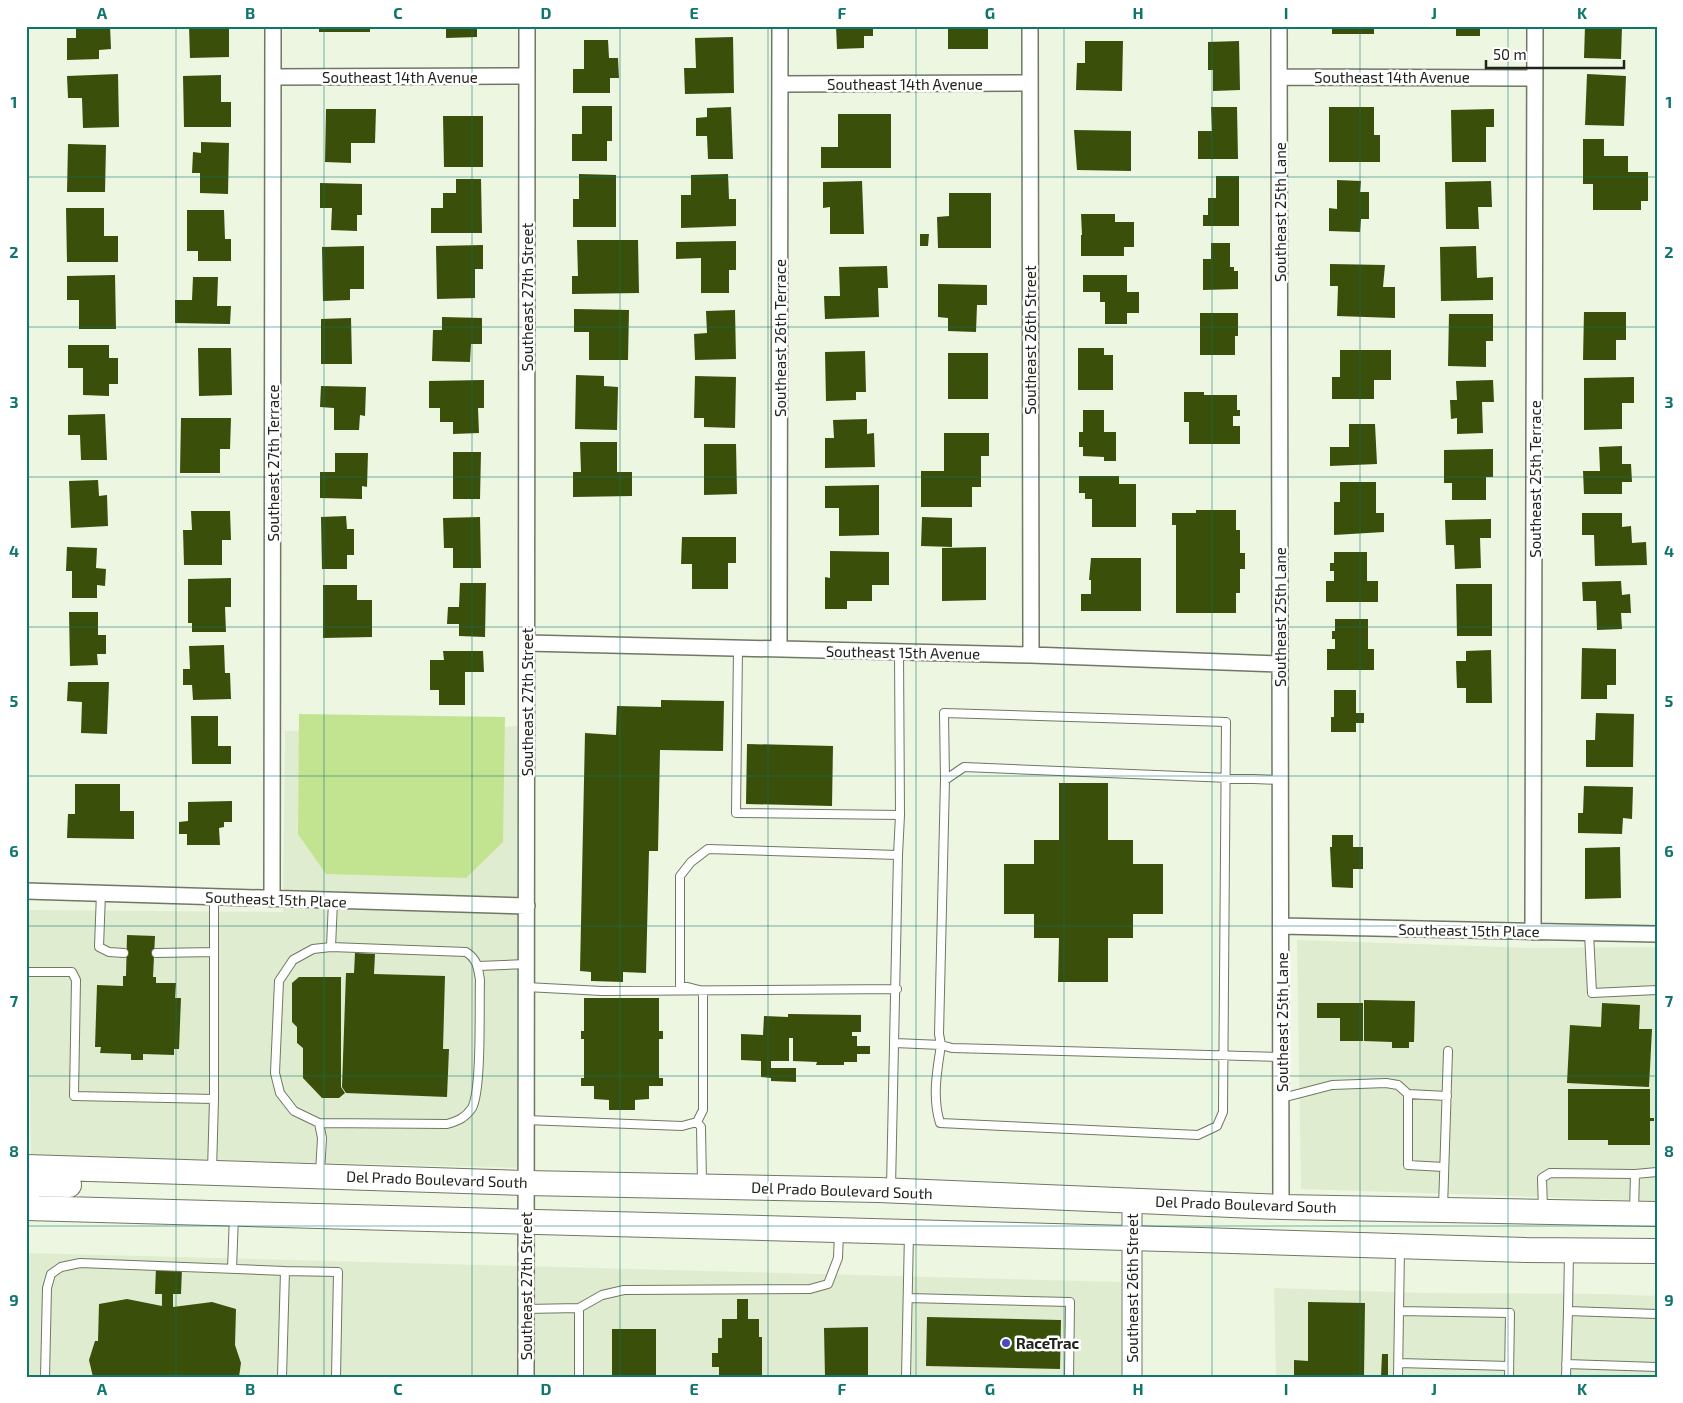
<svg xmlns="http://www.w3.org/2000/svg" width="1683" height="1403" viewBox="0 0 1683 1403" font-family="'Exo 2',sans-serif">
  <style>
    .built { fill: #e0eccf }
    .green { fill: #c2e491 }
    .building { fill: #394f0a }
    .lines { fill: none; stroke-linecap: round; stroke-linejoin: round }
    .service-casing { stroke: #707865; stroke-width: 10 }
    .minor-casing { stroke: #707865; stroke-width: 18 }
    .tertiary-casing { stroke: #707865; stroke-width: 21 }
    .primary-casing { stroke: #707865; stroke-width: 26 }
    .service { stroke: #fff; stroke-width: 8 }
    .minor { stroke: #fff; stroke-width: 15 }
    .tertiary { stroke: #fff; stroke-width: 19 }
    .primary { stroke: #fff; stroke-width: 24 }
    .grid { fill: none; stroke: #0f766e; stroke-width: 1; stroke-opacity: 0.55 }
    .poi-dot { fill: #494ac0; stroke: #fff; stroke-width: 2 }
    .labels { text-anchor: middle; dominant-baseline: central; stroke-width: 5; stroke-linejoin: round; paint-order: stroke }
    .street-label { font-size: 15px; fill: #21241c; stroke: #fff }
    .poi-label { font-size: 15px; font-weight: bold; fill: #21241c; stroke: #fff; text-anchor: start }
    .neatline { fill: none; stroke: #0f766e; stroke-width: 2 }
    .grid-label { font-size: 16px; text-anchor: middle; font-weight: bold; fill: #0f766e }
  </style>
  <rect width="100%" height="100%" fill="#edf6e0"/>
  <!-- built -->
  <path class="built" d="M533,726l-3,442 -499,-12 -3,-246 255,2 2,-181z
    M1297,940l238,8 122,-1v254l-356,-12z
    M26,1253l1095,29v95h-1095z
    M1274,1288l148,5 185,1 50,2v81h-381z"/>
  <!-- green -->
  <path class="green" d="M299,714l206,3 -2,125 -37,36 -140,-4 -28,-40z"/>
  <!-- building -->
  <path class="building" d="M76,26h34l1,23 -12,1v9l-32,1v-22h9z
    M189,26h40v31l-39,1z
    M319,26h51v6h-51z
    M446,26h31v11l-31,1z
    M836,26h37v10h-9v12l-27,1z
    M948,26h40v23h-40z
    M1332,26h42v8h-42z
    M1456,26h24v10h-24z
    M1585,26h37l-1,33 -37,-1z
    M733,37l1,56 -49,1 -1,-26h12l-1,-30z
    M584,40h24l1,18h9l1,20h-9v15h-37v-24h11z
    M1085,41h38l-1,50 -46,-1 1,-27h8z
    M1239,41l1,49 -27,1v-21h-5v-28z
    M118,74l1,53 -36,1 -1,-30h-14l-1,-22z
    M1587,74l39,2 -2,50 -39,-1z
    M221,75v27h10v25h-47l-1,-51z
    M582,106h30v35h-5v20h-35v-27h10z
    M731,107l2,52h-25l-1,-23h-11v-18l11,-1v-9z
    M1211,107h26l1,52h-40v-28h14z
    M1329,107h45v28h6v27h-51z
    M326,109h50l-1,34h-24v20l-26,-1z
    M1494,109v18h-8v35h-34l-1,-52z
    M838,114h53v54h-70v-21h17z
    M443,116h40v51h-39z
    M1074,130l57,1v40l-54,-1z
    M1583,139h21v17h24v16h20v29h-7v9h-48v-26h-10z
    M201,142l28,1 -1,51 -28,-1v-20h-8l1,-21 8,1z
    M68,144l38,1 -1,47h-38z
    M579,174l37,1v52h-43v-28h6z
    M728,174l1,25h7v27l-55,2v-33h10v-20z
    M1216,176h23v50h-36v-11h5v-17h8z
    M456,179h25l1,54h-51v-25h12v-15h13z
    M1337,180l24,1 -1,11h9v27h-8l-1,13 -31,-1v-23l8,1z
    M862,181l2,53h-34v-27l-7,1v-26z
    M1491,181l1,26h-14l1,22h-33l-1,-47z
    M320,183l42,1v31h-5v16l-26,-1 1,-22h-12z
    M949,193h42v55h-53l-1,-31 12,-1z
    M66,208h38v28h14v26h-51z
    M187,210h37l1,29h6v22h-33v-10h-11z
    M1081,214h34v8h19v25h-10v9h-43v-21h1z
    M920,234h9l-1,12h-8z
    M577,240h61l1,53 -67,1v-18h6z
    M736,241v29h-7v23h-28v-35l-25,1v-17z
    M1211,243h19v24h4v4h4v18l-35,1v-31h8z
    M483,245v24h-8v29l-38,1 -1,-53z
    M364,246v43h-14v11l-27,1 -1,-54z
    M1476,246l1,32 16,-1v23l-52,1 -1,-54z
    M1330,264l55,1 -2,22h12v31l-58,-2 1,-30h-8z
    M887,266l1,22h-10l1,29 -54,2 -1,-23h16l-1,-29z
    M115,275l1,54h-37v-29h-12v-24z
    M1083,275h44v17h12v21h-12v11h-22v-22h-5v-10h-17z
    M193,277h25l-1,29h14l-1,18 -55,-1v-23h17z
    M938,284l49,1v20h-10l-1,27 -28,-1v-13l-10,-1z
    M574,309l55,1 -1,50h-39v-28h-15z
    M735,310l1,49 -41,1 -1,-26 13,-1 -1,-22z
    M1584,312h42v28h-10v20h-33z
    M1200,313h38v23h-3v19h-35z
    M1449,314h44v27h-7v26l-38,-1z
    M442,317l40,1v26h-11l-1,18 -38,-1 1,-31h9z
    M351,318l1,46h-31v-45z
    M68,345h41v13h9v26h-9v12l-26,-1v-27h-15z
    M198,348h33l1,47 -33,1z
    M1078,348h26v7h9v35h-35z
    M1340,350h51v30h-17v19h-42v-22h8z
    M865,351l1,41h-10v8l-30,1 -1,-49z
    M948,353h40v46h-40z
    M576,375l28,1v10l14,1 -1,43 -42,-1z
    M695,376l41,1 -1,51 -31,-1v-9h-10z
    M1634,377v26h-12v26l-38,1v-52z
    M484,380v28h-6l1,25 -26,1v-12h-13v-14h-11v-27z
    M1493,380l1,22h-12l1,31 -26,1v-16l-6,1 -1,-19h7l-1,-19z
    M321,386l45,1 -1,29 -5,-1 -1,15h-25v-22l-14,-1z
    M1184,392h20v3h33v15h3v6h-7v10h7v18h-51v-22h-5z
    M1083,410h21v22h12v29h-12v-4l-21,-1v-9h-4v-15h4z
    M105,414l2,46h-26l-1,-25h-12v-20z
    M181,418h50l-1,31h-10v24h-40z
    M867,419v15l7,-1 1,34 -50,1v-30h9l-1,-18z
    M1349,424h26l2,40 -47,2v-19h19z
    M944,433h45v23h-8v31h-9v20h-51v-36h23z
    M580,442h37v30h15v24l-59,1v-25h8z
    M704,444h32l1,50 -33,1z
    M1622,446v18h9l1,18h-10v12h-38l-1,-23h17l-1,-24z
    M1493,449v28h-7v23h-34v-17h-8v-33z
    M453,452h28l-1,47h-27z
    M335,453h33l-1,34 -5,-1v13l-42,-1v-26h15z
    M1079,476h40v8h17v43h-44v-28h-7v-6h-6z
    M98,480l1,16 8,-1 1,31 -37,2 -2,-47z
    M1340,482h36v31h8v19l-50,3v-33h6z
    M879,485v50l-40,1v-28h-14v-22z
    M1196,510h40v20h4v23h5v16h-5v24h-4v20h-60v-88h-4v-12h24z
    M191,511h39l1,29h-9v25h-38l-1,-35h9z
    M1582,513h40v14l9,-1 1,17 14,-1 1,23 -52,1 -1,-31h-12z
    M346,516l1,13h7v26h-7v14h-25l-1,-52z
    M480,517l1,51h-28v-20h-9l-1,-30z
    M922,517l30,1v29l-31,-1z
    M1491,519v19h-11l1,30 -26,1 -1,-24h-8l-1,-25z
    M682,537h54v26h-8v26h-36v-25h-11z
    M67,547l30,1 -1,20 10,1 -1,17 -8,-1v13h-25v-27h-6z
    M986,547v53l-44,1v-53z
    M830,551l59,1v33h-17v16h-25v8h-22v-32l5,1z
    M1334,552h33v29h11v21h-52v-21h8v-10h-4v-8h4z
    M1091,558h50v53h-60v-17h10v-14h-2z
    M231,578v29h-6l1,25h-34v-9h-4v-44z
    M1621,581l1,14 8,-1 1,19h-10l1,16 -25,1 -1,-29h-13l-1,-19z
    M460,583h26l-1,54 -26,-1v-12h-12l1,-17h11z
    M1456,584h36v52h-35z
    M323,585h34v15h15v37l-49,1z
    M69,612h29v23h8v19h-9l1,11 -28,1z
    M1335,619h33v30h6v21h-47v-21h8v-10h-3v-8h3z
    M224,645l1,28h5l1,26 -38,1 -1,-15h-9v-16h7l-1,-23z
    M1582,648l34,1v36h-9v14h-26z
    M1491,650l1,53h-26v-15h-9l-1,-27h10v-10z
    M443,651h40l1,21h-19v33h-26v-15h-9v-30h14z
    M68,682h41l-2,52 -26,-1 1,-31 -15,-1z
    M1334,690h22v23h8v10h-8v9h-25v-15h3z
    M661,700l63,1 -1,50 -63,-1 -2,101h-9l-3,122 -23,-1v10l-32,-1v-9l-11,-1 5,-238 31,2 1,-29 44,1z
    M1596,713l38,1 -1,53h-47v-27h9z
    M191,716h27v30h13v18h-39z
    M747,744l86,2 -1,60 -86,-2z
    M1059,783h49v57h25v24h30v50h-30v24h-25v44h-50l1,-44h-25v-24h-30v-50h30v-24h25z
    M75,784h45v27h14v28l-67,-1 1,-24h7z
    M1584,786l49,1 -1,32 -9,-1 -1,16 -44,-1v-20h5z
    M232,801v21h-8v5l-5,1 1,17h-33v-11h-8v-12l9,-1v-19z
    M1332,835h21v12h10v22h-10v19l-21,-1 -2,-40h2z
    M1620,847l1,51 -36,1v-51z
    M127,935l28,1 -2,41h3v6h20l-1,15h6l-2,51h-5v6l-31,-1v6h-12v-6l-31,-1 1,-6h-6l2,-62 26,1v-10h3z
    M355,953l20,1 -1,20 71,2 -2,73h6l-2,48 -101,-4 -4,-6 4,-114h8z
    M299,977h42v110l4,6 -6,5h-17l-19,-20v-30l-6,-5v-16l-5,-5v-39z
    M584,998h75v33h4v8h-4v39h4v8h-14v13l-14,1v10h-26v-10l-15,-1v-13h-13v-8h3v-39h-3v-8h3z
    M1364,1000l51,1 -1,41h-5v6h-17v-6l-28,-1z
    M1317,1003h46v38h-23v-23h-23z
    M1602,1003l38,2 -1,24h13l-3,58 -82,-4 3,-58 31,2z
    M788,1014l73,1v17h-9v4h5v10h13v8h-13v8h-13v3h-28l1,-3 -24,-1v-23h-4v23h-18v7h25v14l-25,-1v-3l-10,-1v-16l-20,-1v-26l22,1 1,-19 24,1z
    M1568,1089h82v29h4v3h-4v24h-42v-5h-40z
    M156,1267l26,1 -1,26h-8v13l39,-5 24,7 -1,36 6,18 -2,14h-146l-4,-17 6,-19h3l1,-37 28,-5 35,7v-12h-7z
    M737,1299h11v20h11v18h3v40h-43v-10h-7v-14h6v-15h4v-19h15z
    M1308,1302l57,1 -1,74h-70v-17l14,1z
    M927,1317l134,3 -1,49 -134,-3z
    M868,1327v50h-43l-1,-49z
    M612,1329h44v48h-44z
    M1382,1354h6v23h-7z"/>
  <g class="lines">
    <!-- service casing -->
    <g class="service-casing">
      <path id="service" d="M738,648l-2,165 164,2
        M1281,780l-317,-13 -19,13 -6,254 2,11 11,3 329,9
        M101,893l-2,54 10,5 15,1
        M1589,933l3,60 65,-3
        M331,947l135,5c11,7 12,15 14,28 -1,26 2,109 -8,128 -7,10 -14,13 -25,16l-128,-1 -25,-12 -14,-18 -5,-20 4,-92 14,-21 20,-11z
        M331,947l2,-46
        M156,953l58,-1
        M478,966l49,-2
        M26,972h46l4,8 -2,116 140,3 -2,72
        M526,987l76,4 295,-2
        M895,1043l46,2c-4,26 -9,52 -1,78l258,12 19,-9 6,-14 3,-390 -282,-9 1,67
        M1408,1094v71l36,2
        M1282,1098l50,-13 54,-2 12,2 10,9 39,2
        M214,1099v-203
        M526,1120l156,6 15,-4 6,-12v-119l-23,-6v-109l11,-14 17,-13 190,6 2,-40 -1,-163
        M697,1122l4,5 1,57
        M319,1123l3,15 -2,35
        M1635,1174l22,-2
        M891,1187l7,-332
        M1443,1208l5,-157
        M1543,1209l-1,-31 8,-5 85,1 -1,38
        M232,1269l2,-54
        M285,1271l53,1 -2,105
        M908,1298l162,4 -1,75
        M579,1308v69
        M526,1309l53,-1 23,-13 22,-5 186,-1 18,-5 10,-26 1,-26
        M1399,1311l111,2 -1,64
        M1568,1311l1,-58
        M1399,1363l110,3
        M1566,1364l91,3
        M45,1377l2,-89 4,-14 10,-7 19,-4 205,8 -3,106
        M906,1377l3,-144
        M1398,1377l2,-129
        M1566,1377l2,-66 89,3"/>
    </g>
    <!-- minor casing -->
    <g class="minor-casing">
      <path id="minor" d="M1030,26l1,629
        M1279,26l2,1181
        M273,77l254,-1
        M1279,77l255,1
        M780,84l250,-1
        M527,643l504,12 249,9
        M779,649l1,-623
        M26,891l501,15
        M272,899l1,-873
        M1281,926l376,8
        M1533,932l2,-906
        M526,1377l1,-1351"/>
    </g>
    <!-- tertiary casing -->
    <g class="tertiary-casing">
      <path id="tertiary" d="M1132,1200v177"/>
    </g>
    <!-- primary casing -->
    <g class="primary-casing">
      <path id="primary" d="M26,1167l500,16 353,7 402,17 376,7
        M26,1189l11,-5 32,1
        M26,1208c500,10 1000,27 1500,42l131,1"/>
    </g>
    <!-- service -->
    <use href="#service" class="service"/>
    <!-- minor -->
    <use href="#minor" class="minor"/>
    <!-- tertiary -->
    <use href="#tertiary" class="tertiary"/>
    <!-- primary -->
    <use href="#primary" class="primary"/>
  </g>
  <!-- grid -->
  <path class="grid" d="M176,26v1351M324,26v1351M472,26v1351M620,26v1351M768,26v1351M916,26v1351M1064,26v1351M1212,26v1351M1360,26v1351M1508,26v1351M26,177h1631M26,327h1631M26,477h1631M26,627h1631M26,776h1631M26,926h1631M26,1076h1631M26,1226h1631"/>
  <!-- markers -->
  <circle class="poi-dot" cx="1006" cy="1343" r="5"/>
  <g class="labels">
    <!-- street labels -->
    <g class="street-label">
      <text x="400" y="77">Southeast 14th Avenue</text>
      <text x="1392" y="77">Southeast 14th Avenue</text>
      <text x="905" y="84">Southeast 14th Avenue</text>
      <text transform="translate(1280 212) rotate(-90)">Southeast 25th Lane</text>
      <text transform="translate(527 297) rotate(-90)">Southeast 27th Street</text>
      <text transform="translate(780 338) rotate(-90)">Southeast 26th Terrace</text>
      <text transform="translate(1030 340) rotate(-90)">Southeast 26th Street</text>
      <text transform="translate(273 463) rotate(-90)">Southeast 27th Terrace</text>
      <text transform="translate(1535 479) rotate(-90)">Southeast 25th Terrace</text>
      <text transform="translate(1280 617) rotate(-90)">Southeast 25th Lane</text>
      <text transform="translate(903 652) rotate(1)">Southeast 15th Avenue</text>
      <text transform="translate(527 702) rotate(-90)">Southeast 27th Street</text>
      <text transform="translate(276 899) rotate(2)">Southeast 15th Place</text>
      <text transform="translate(1469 930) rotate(1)">Southeast 15th Place</text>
      <text transform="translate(1282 1022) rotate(-90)">Southeast 25th Lane</text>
      <text transform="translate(437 1179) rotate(2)">Del Prado Boulevard South</text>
      <text transform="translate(842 1190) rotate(2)">Del Prado Boulevard South</text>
      <text transform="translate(1246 1204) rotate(2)">Del Prado Boulevard South</text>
      <text transform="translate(526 1286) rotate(-90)">Southeast 27th Street</text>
      <text transform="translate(1132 1288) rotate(-90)">Southeast 26th Street</text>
    </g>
    <!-- poi labels -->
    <g class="poi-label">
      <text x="1016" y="1343">RaceTrac</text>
    </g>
  </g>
  <!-- border -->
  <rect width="1683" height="1403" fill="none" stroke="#ffffff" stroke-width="55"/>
  <!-- scale -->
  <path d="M1486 60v8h138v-8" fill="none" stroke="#21241c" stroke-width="2.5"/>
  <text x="1493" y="60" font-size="15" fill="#21241c" stroke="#ffffff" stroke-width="4" paint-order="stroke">50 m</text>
  <rect x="28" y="28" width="1628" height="1348" class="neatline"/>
  <g class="grid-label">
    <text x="102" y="19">A</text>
    <text x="250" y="19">B</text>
    <text x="398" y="19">C</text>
    <text x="546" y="19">D</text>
    <text x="694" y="19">E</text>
    <text x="842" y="19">F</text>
    <text x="990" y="19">G</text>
    <text x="1138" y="19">H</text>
    <text x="1286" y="19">I</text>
    <text x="1434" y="19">J</text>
    <text x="1582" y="19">K</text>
    <text x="14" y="108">1</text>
    <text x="1669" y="108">1</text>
    <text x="14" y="258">2</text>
    <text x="1669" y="258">2</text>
    <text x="14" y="408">3</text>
    <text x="1669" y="408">3</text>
    <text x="14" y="557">4</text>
    <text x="1669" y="557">4</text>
    <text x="14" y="707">5</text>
    <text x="1669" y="707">5</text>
    <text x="14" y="857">6</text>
    <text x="1669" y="857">6</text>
    <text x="14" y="1007">7</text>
    <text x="1669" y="1007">7</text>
    <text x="14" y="1157">8</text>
    <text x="1669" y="1157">8</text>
    <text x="14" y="1306">9</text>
    <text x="1669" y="1306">9</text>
    <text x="102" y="1395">A</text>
    <text x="250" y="1395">B</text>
    <text x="398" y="1395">C</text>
    <text x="546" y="1395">D</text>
    <text x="694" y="1395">E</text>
    <text x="842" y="1395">F</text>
    <text x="990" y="1395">G</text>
    <text x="1138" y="1395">H</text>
    <text x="1286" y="1395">I</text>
    <text x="1434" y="1395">J</text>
    <text x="1582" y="1395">K</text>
  </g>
</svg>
